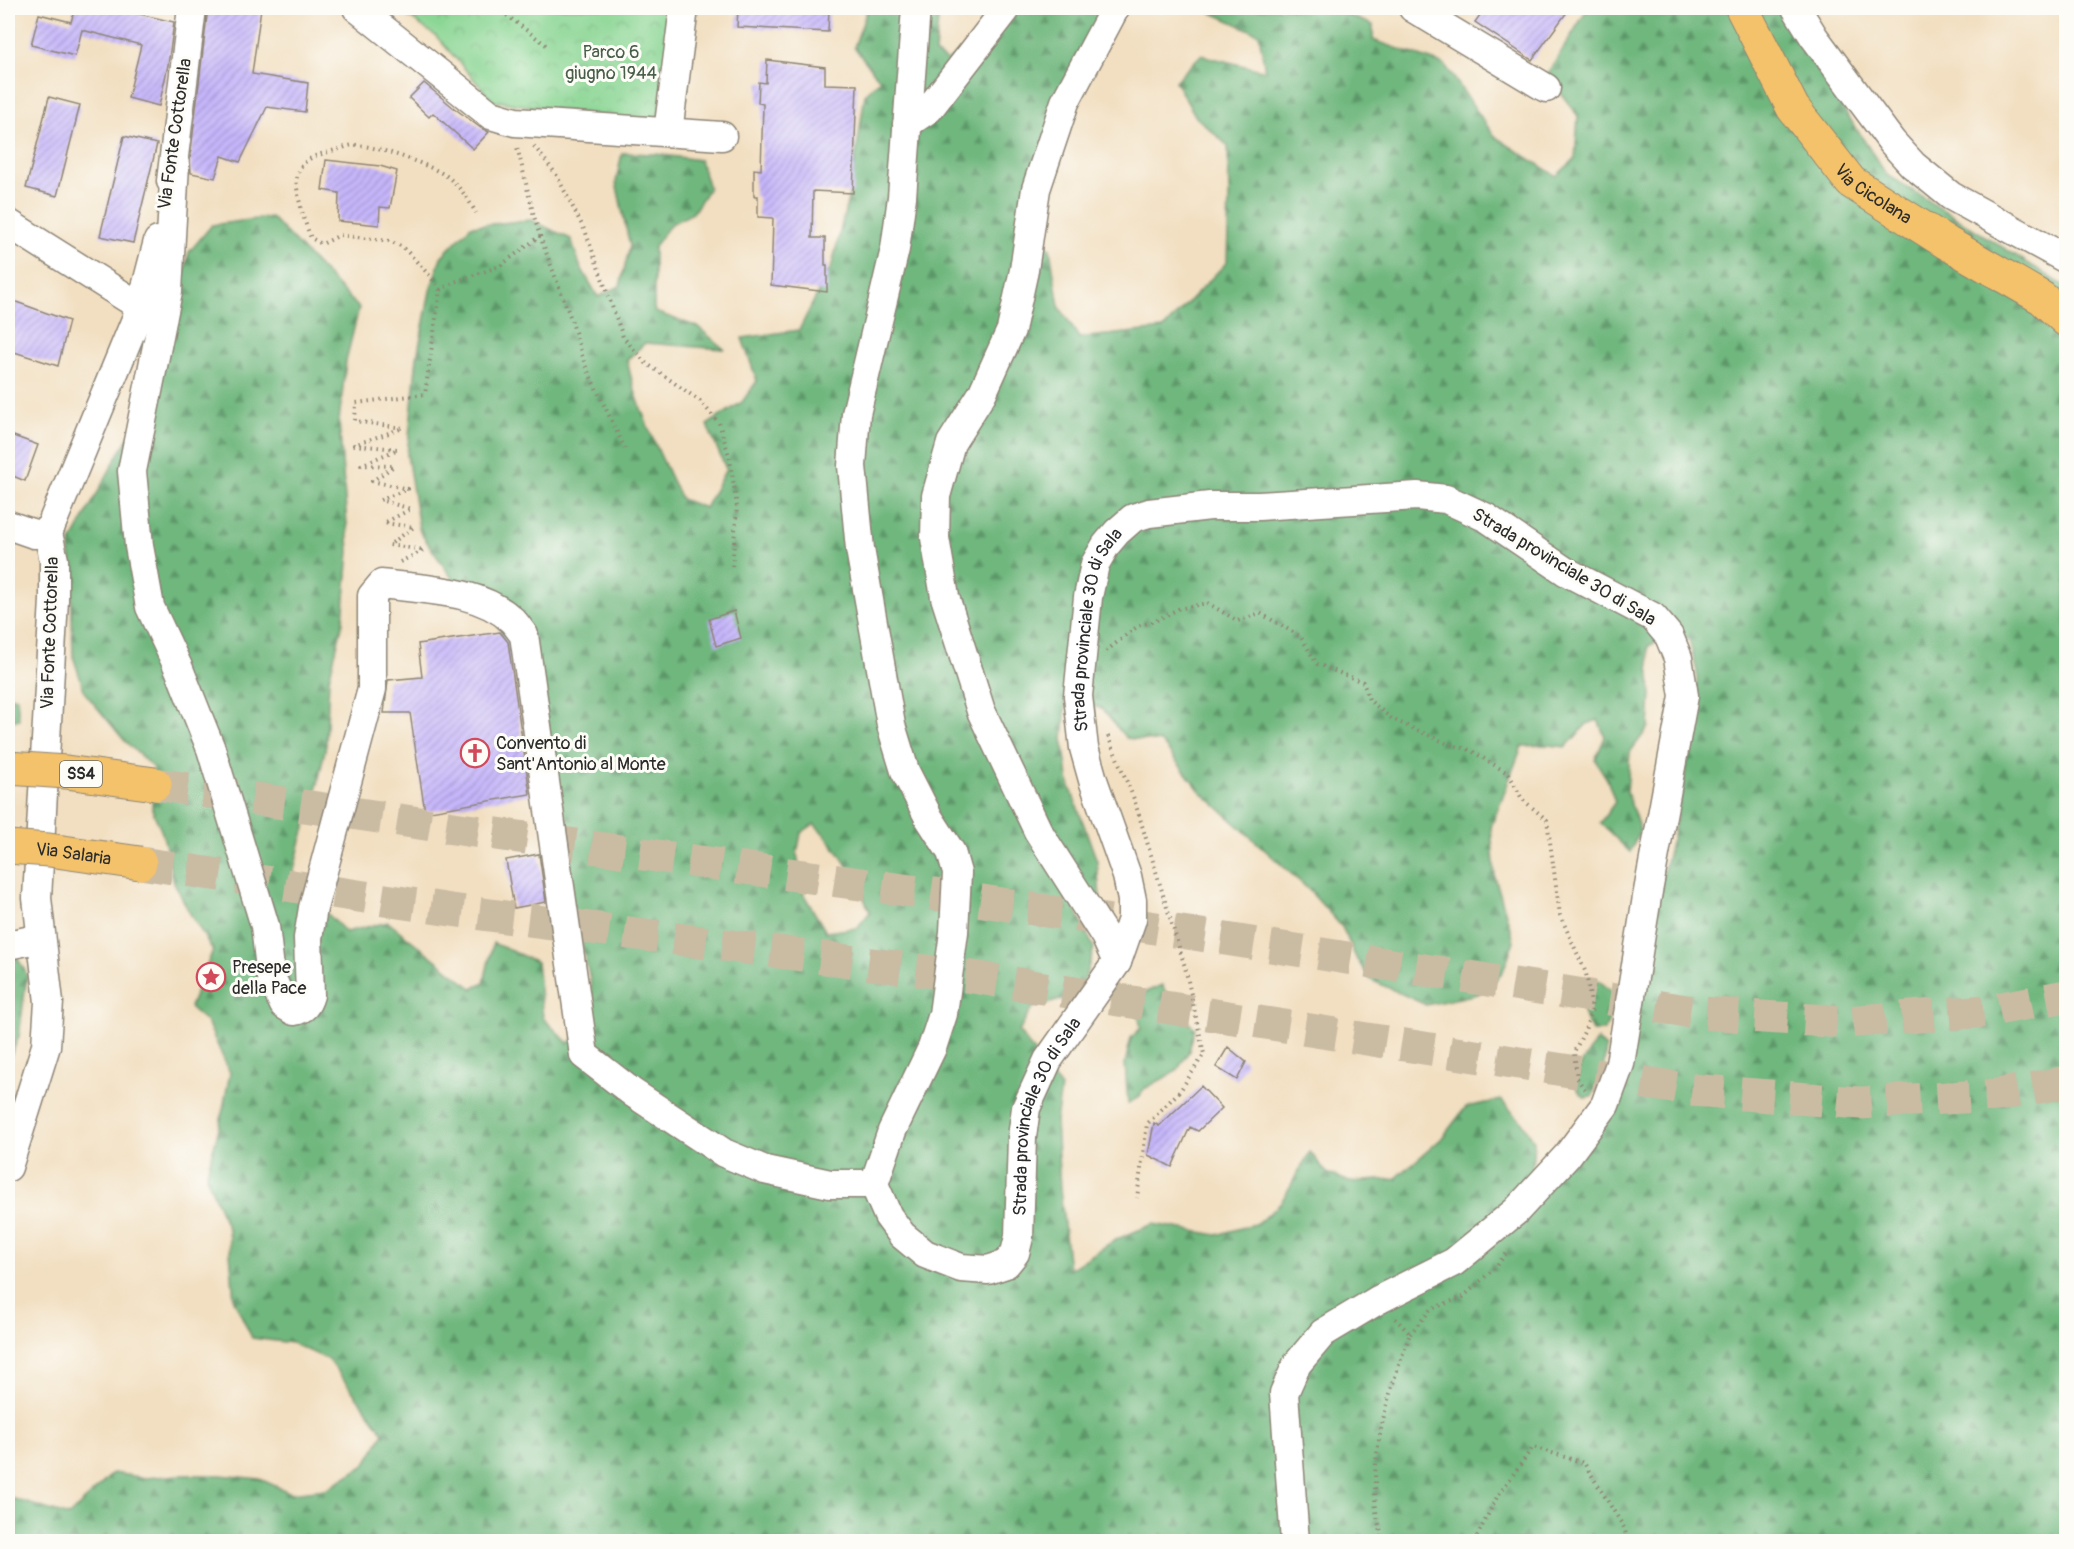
<svg xmlns="http://www.w3.org/2000/svg" width="2074" height="1549" viewBox="0 0 2074 1549" font-family="Pangolin,sans-serif">
  <style>
    .forest { fill: url(#forest-firs); stroke: #4e7154; stroke-width: 1.5; fill-rule: evenodd }
    .park { fill: url(#park-crowns); stroke: #5b8060; stroke-width: 1.5 }
    .building { fill: url(#building-hatch) }
    .lines { fill: none; stroke-linecap: round; stroke-linejoin: round }
    .highway-tunnel { stroke: #cabba3; stroke-width: 33; stroke-dasharray: 33 16; stroke-linecap: butt }
    .minor-casing { stroke: #8e8576; stroke-width: 31 }
    .major-casing { stroke: #8e8576; stroke-width: 35 }
    .path { stroke: #8e8576; stroke-width: 4; stroke-dasharray: 1.5 4.5; stroke-linecap: butt }
    .minor { stroke: #fff; stroke-width: 28 }
    .major { stroke: #f4c26a; stroke-width: 33 }
    .highway-bridge-casing { stroke: #8e8576; stroke-width: 35; stroke-linecap: butt }
    .highway-bridge { stroke: #f4c26a; stroke-width: 33 }
    .labels { text-anchor: middle; dominant-baseline: central; stroke-width: 6; stroke-linejoin: round; paint-order: stroke }
    .shield { fill: #fdfcf7; stroke: #6a6a68; stroke-width: 1.5 }
    .shield-label { font-size: 16px; font-weight: bold; fill: #2b2b2b }
    .park-label { font-size: 18px; fill: #485e4a; stroke: #fdfcf7 }
    .street-label { font-size: 18px; fill: #2b2b2b; stroke: #fdfcf7 }
    .poi-label { font-size: 18px; fill: #2b2b2b; stroke: #fdfcf7; text-anchor: start }
  </style>
  <defs>
    <pattern id="forest-firs" width="22" height="20" patternUnits="userSpaceOnUse" patternTransform="scale(1.5)"><rect width="22" height="20" fill="#70b77e"/><path d="M5 1l3.5 6h-7zM16 11l3.5 6h-7z" fill="#5c9567"/></pattern>
    <pattern id="park-crowns" width="20" height="18" patternUnits="userSpaceOnUse" patternTransform="scale(1.5)"><rect width="20" height="18" fill="#8bd694"/><path d="M2 6a3 3 0 1 1 6 0M12 15a3 3 0 1 1 6 0" fill="none" stroke="#78b880"/></pattern>
    <pattern id="building-hatch" width="6" height="6" patternUnits="userSpaceOnUse" patternTransform="scale(1.5)"><rect width="6" height="6" fill="#c6b6fb"/><path d="M-1 1l2-2M0 6l6-6M5 7l2-2" fill="none" stroke="#a194cb"/></pattern>
  </defs>
  <rect width="100%" height="100%" fill="#fdfcf7"/>
  <filter id="ink" filterUnits="userSpaceOnUse"><feTurbulence type="fractalNoise" baseFrequency=".0167" numOctaves="2"/><feDisplacementMap in="SourceGraphic" scale="12" xChannelSelector="R" yChannelSelector="G"/><feConvolveMatrix kernelMatrix="1 2 1 2 8 2 1 2 1" color-interpolation-filters="sRGB"/></filter>
  <filter id="wash" filterUnits="userSpaceOnUse"><feTurbulence type="fractalNoise" baseFrequency=".008" numOctaves="4" result="noise"/><feDisplacementMap in="SourceGraphic" scale="24" xChannelSelector="R" yChannelSelector="G"/><feGaussianBlur stdDeviation="1.35" result="paint"/><feColorMatrix in="noise" values="0 0 0 0 0 0 0 0 0 0 0 0 0 0 0 0 0 1.4 0 .05"/><feComposite in="paint" operator="in"/></filter>
  <g filter="url(#wash)">
    <rect width="100%" height="100%" fill="#f2dfc1"/>
    <!-- forest -->
    <path class="forest" d="M868,8h71l-4,45 12,8 68,-53h102l-94,205 27,36 9,57 20,32 84,-9 64,-67 2,-65 -1,-51 -32,-29 -21,-36 26,-26 64,16 -6,-37 -58,-26h129l43,17v15l72,25 49,71 62,40 19,-17 3,-43 -31,-41 41,-67h198l10,29 90,137 180,113v1254l-2058,1v-45l61,19 44,-43 33,5 32,-3h42l40,4 31,14 35,-4 39,-24 19,-32 -55,-73 -37,-17 -40,-5 -18,-38 -6,-71 -22,-53 14,-52 10,-51 -23,-51 -17,-15 23,-57 -24,-38 -16,-32 -10,-45 -11,-26 1,-41 -29,-28 -39,-47 -12,-37 -3,-112 49,-91 26,-42 26,-83 18,-76 23,-27 59,-8 88,91 -13,53 -7,60 10,130 -6,71 -14,57 -3,66 -11,51 -15,48 -8,35 54,53 42,-10 85,67 11,-7 9,-39 44,19 6,56 25,25 25,-19 -2,-41 -77,-324 -20,-42 -40,-36 -34,-49 -2,-10 -11,-67 10,-98 13,-66 11,-34 30,-31 60,-6 40,19 9,27 18,31 22,-11 10,-40 -14,-64 6,-29 34,1 44,6 9,28 -16,25 -22,11 -17,22v62l1,4 43,15 26,22 -79,-6 -18,17c10,49 33,95 54,139l24,9 21,-39 -19,-44 35,-23 15,-21 -15,-43 57,-8 33,-65 20,-83 13,-88 15,-14 -26,-33zM1674,634l15,5 8,33 -1,48 -24,119 -70,273 -51,68 -19,-11 2,-28 -12,-19 -21,-22 -35,7 -25,32 -46,40 -45,3 -23,-9 -17,-21 -30,52 -22,19 -41,12 -64,-11 -38,16 -46,30 -9,-82 -4,-67 5,-33 -42,-56 13,-24 32,-9 19,-14 11,-37 -20,-42 26,-8 -3,-37 -28,-77 -6,-44 3,-40 35,8 25,30 35,4 40,50 107,97 34,38 15,33 14,20 55,25 52,-11 24,-20 12,-33 -19,-64 -4,-50 31,-81 27,-1 17,2 21,-23 11,-4 7,17 -10,23 12,19 8,23 -15,21 30,29 10,-21 -13,-39 3,-40 19,-25 2,-32 -3,-49zM814,824c25,23 43,57 56,88l-13,16 -31,4 -22,-37 -7,-41 4,-21z
      M8,695l9,3 2,21 -11,3z
      M13,950l14,25 -8,61 -11,26v-104z
      M1598,980l15,12v15l-8,24h-12c-8,-9 -14,-24 -8,-36 2,-5 9,-11 13,-15z
      M1162,985l12,24 21,19 -6,23 -12,20 -33,18 -4,7 -12,8 -3,-41 6,-25 10,-10 -7,-31z
      M1597,1040l9,8 -3,23 -10,24 -7,3c-23,-13 1,-44 11,-58z"/>
    <!-- park -->
    <path class="park" d="M396,8h279l-18,115 -164,-22 -57,-65z"/>
    <g id="blocks">
      <!-- building -->
      <path class="building" d="M75,8h48l-1,2 52,12 -6,43 -9,41 -31,-8 13,-53 -59,-15 -7,26 -44,-11 8,-31 32,8z
        M208,8h53l-9,66 56,9 -3,29 -38,-5 -27,55 -18,-6 -7,22 -24,-5 -1,-14z
        M738,8h91l-1,24 -91,-5z
        M1485,8h85l-38,52 -57,-38z
        M767,60l58,7v17l32,1 -4,108 -40,-2 -1,47h13v27h2v27l-56,-7 2,-67 -15,-1v-21h-4v-27l7,1 2,-66 -5,-1 1,-21 7,1z
        M424,83l30,25 27,20 8,4 -16,17 -40,-36 -4,4 -20,-19z
        M49,97l31,8 -23,91 -31,-8z
        M124,136l33,8 -24,99 -33,-7z
        M326,160l54,6 17,5 -7,37 -10,-1 -1,18 -41,-4 1,-28 -17,-3z
        M8,299l61,22 -11,45 -50,-16z
        M8,434l30,11 -13,36 -17,-7z
        M734,611l7,27 -25,8 -7,-27z
        M500,632l8,10 22,152 -105,18 -15,-99h-26l4,-33 34,-3 -4,-33z
        M539,854l7,48 -32,6 -8,-48z
        M1228,1047l18,15 -9,18 -21,-13z
        M1201,1086l21,22 -24,23 -8,-4 -18,40 -24,-12 6,-32 5,3z"/>
    </g>
  </g>
  <g filter="url(#ink)">
    <use href="#blocks" fill-opacity="0" stroke="#8e8576" stroke-width="1.5"/>
    <g class="lines">
      <!-- highway-tunnel -->
      <path class="highway-tunnel" d="M155,784l305,45 510,70 729,114 146,9 141,-11 80,-15
        M140,863l311,47 522,67 718,113 169,13 138,-8 68,-13"/>
      <!-- minor casing -->
      <g class="minor-casing">
        <g id="minor">
          <path d="M357,8l134,107 24,7 207,14"/>
          <path id="s1" d="M916,8l-14,189 -7,52 -39,165 -4,52 8,83 31,176 14,46 24,47 22,34 6,21 -3,59 -11,82 -11,34 -40,83 -18,53 14,32 14,19 23,19 36,14 27,2 18,-6 9,-11 4,-16 3,-100 4,-29 22,-48 69,-98 15,-43v-19l-5,-24 -34,-96 -9,-32 -6,-52 10,-99 7,-33 11,-19 11,-13 16,-14 16,-5 61,-7h49l158,-10 29,3 41,19 78,53 88,46 16,19 9,22 6,38 -37,201 -27,167 -15,41 -38,51 -51,55 -62,51 -76,38 -55,33 -26,31 -13,29 11,149"/>
          <path d="M1115,8l-50,94 -29,87 -12,81 -13,60 -29,64 -31,49 -15,53 -1,42 10,59 36,114 57,120 67,105 12,26"/>
          <path d="M1413,8l133,80"/>
          <path d="M1796,8l18,29 78,105 21,23 38,31 115,63"/>
          <path d="M907,124l22,-15 78,-101"/>
          <path d="M668,132l16,-124"/>
          <path d="M175,164l-7,127 -36,180 7,75 11,61 29,62 32,80 54,177 6,51 13,28 10,6c10,-2 13,-6 16,-16l-2,-57 5,-30 59,-219v-93l10,-12c42,6 97,5 130,36 4,4 8,10 12,15l60,420 49,38 91,60 41,17 65,14h44"/>
          <path d="M171,181l21,-173"/>
          <path d="M8,223l133,84"/>
          <path d="M8,525l26,9 14,-1"/>
          <path d="M8,945l33,-7"/>
          <path d="M8,1167l38,-121 3,-44 -12,-104 17,-298v-40l-6,-27 93,-226 17,-66"/>
        </g>
      </g>
      <!-- major casing -->
      <g class="major-casing">
        <g id="major">
          <path id="s2" d="M1742,8l51,100 58,74 96,61 95,55 24,22"/>
        </g>
      </g>
      <!-- path -->
      <path class="path" d="M497,8l49,37
        M534,146l22,28 30,59 37,104 23,26 54,38 19,22 11,36 7,48 -5,60
        M540,236l31,83 14,46 40,84
        M440,290l14,-8 46,-16 40,-30c-10,-30 -15,-61 -24,-92
        M400,562l24,-12 -35,-5 25,-18 -30,-4 27,-14 -31,-9 28,-11 -36,-8 22,-15 -33,-1 37,-16 -44,-4 49,-17 -48,-7 1,-18 69,-9 15,-104 -9,-13 -28,-30 -14,-6 -49,-6 -18,9 -11,-6c-5,-11 -17,-50 -14,-61 4,-20 22,-22 38,-27 6,-1 12,-4 18,-5 18,-1 81,21 95,32 12,10 21,23 28,36
        M1106,651l32,-25 17,-5 23,-12 29,-6 31,18 22,-8 41,24 16,27 46,18 6,18 23,19 54,24 24,7 39,24 13,25 25,21 13,95 26,58 6,36 -7,21 -11,22 3,26 8,12
        M1108,736l26,63 51,168 19,87 -24,37 -33,33 -10,74
        M1410,1334l21,-25 32,-12 34,-31 11,-16
        M1384,1542c-3,-11 -7,-22 -8,-32 -6,-61 13,-119 34,-176l-17,-18
        M1474,1542l23,-45 36,-50 51,16 41,66 2,13"/>
      <!-- minor -->
      <use href="#minor" class="minor"/>
      <!-- major -->
      <use href="#major" class="major"/>
      <!-- highway-bridge casing -->
      <g class="highway-bridge-casing">
        <g id="highway-bridge">
          <path d="M8,768l58,4 89,12"/>
          <path id="s3" d="M8,847l41,3 91,13"/>
        </g>
      </g>
      <!-- highway-bridge -->
      <use href="#highway-bridge" class="highway-bridge"/>
    </g>
  </g>
  <!-- icons -->
  <defs>
    <g id="church-ring" transform="scale(1.5)"><circle r="9.5" fill="#fdfcf7" stroke="#d1495b" stroke-width="1.5"/><path d="M-1.2-6h2.4v3.5h3.3v2.4h-3.3V6h-2.4V-.1h-3.3v-2.4h3.3Z" fill="#d1495b"/></g>
    <g id="sight-ring" transform="scale(1.5)"><circle r="9.5" fill="#fdfcf7" stroke="#d1495b" stroke-width="1.5"/><path d="M0-6L1.8-2.2L6-1.7L2.9 1.2L3.7 5.4L0 3.3L-3.7 5.4L-2.9 1.2L-6-1.7L-1.8-2.2Z" fill="#d1495b"/></g>
  </defs>
  <g fill-rule="evenodd">
    <use href="#church-ring" x="475" y="753"/>
    <use href="#sight-ring" x="211" y="977"/>
  </g>
  <g class="labels">
    <!-- shield labels -->
    <rect class="shield" x="60" y="761" width="42" height="26" rx="4.5"/>
    <g class="shield-label">
      <text x="81" y="774">SS4</text>
    </g>
    <!-- park labels -->
    <g class="park-label">
      <text x="611" y="52">Parco 6<tspan x="611" dy="21">giugno 1944</tspan></text>
    </g>
    <!-- street labels -->
    <g class="street-label">
      <text transform="translate(175 134) rotate(-82)">Via Fonte Cottorella</text>
      <text stroke="none"><textPath href="#s2" startOffset="231">Via Cicolana</textPath></text>
      <text transform="translate(1564 567) rotate(31)">Strada provinciale 30 di Sala</text>
      <text transform="translate(50 633) rotate(-88)">Via Fonte Cottorella</text>
      <text stroke="none"><textPath href="#s1" startOffset="2066">Strada provinciale 30 di Sala</textPath></text>
      <text stroke="none"><textPath href="#s3" startOffset="66">Via Salaria</textPath></text>
      <text stroke="none"><textPath href="#s1" startOffset="1545">Strada provinciale 30 di Sala</textPath></text>
    </g>
    <!-- poi labels -->
    <g class="poi-label">
      <text x="496" y="743">Convento di<tspan x="496" dy="21">Sant'Antonio al Monte</tspan></text>
      <text x="232" y="967">Presepe<tspan x="232" dy="21">della Pace</tspan></text>
    </g>
  </g>
  <!-- margin -->
  <rect width="2074" height="1549" fill="none" stroke="#fdfcf7" stroke-width="30"/>
</svg>
